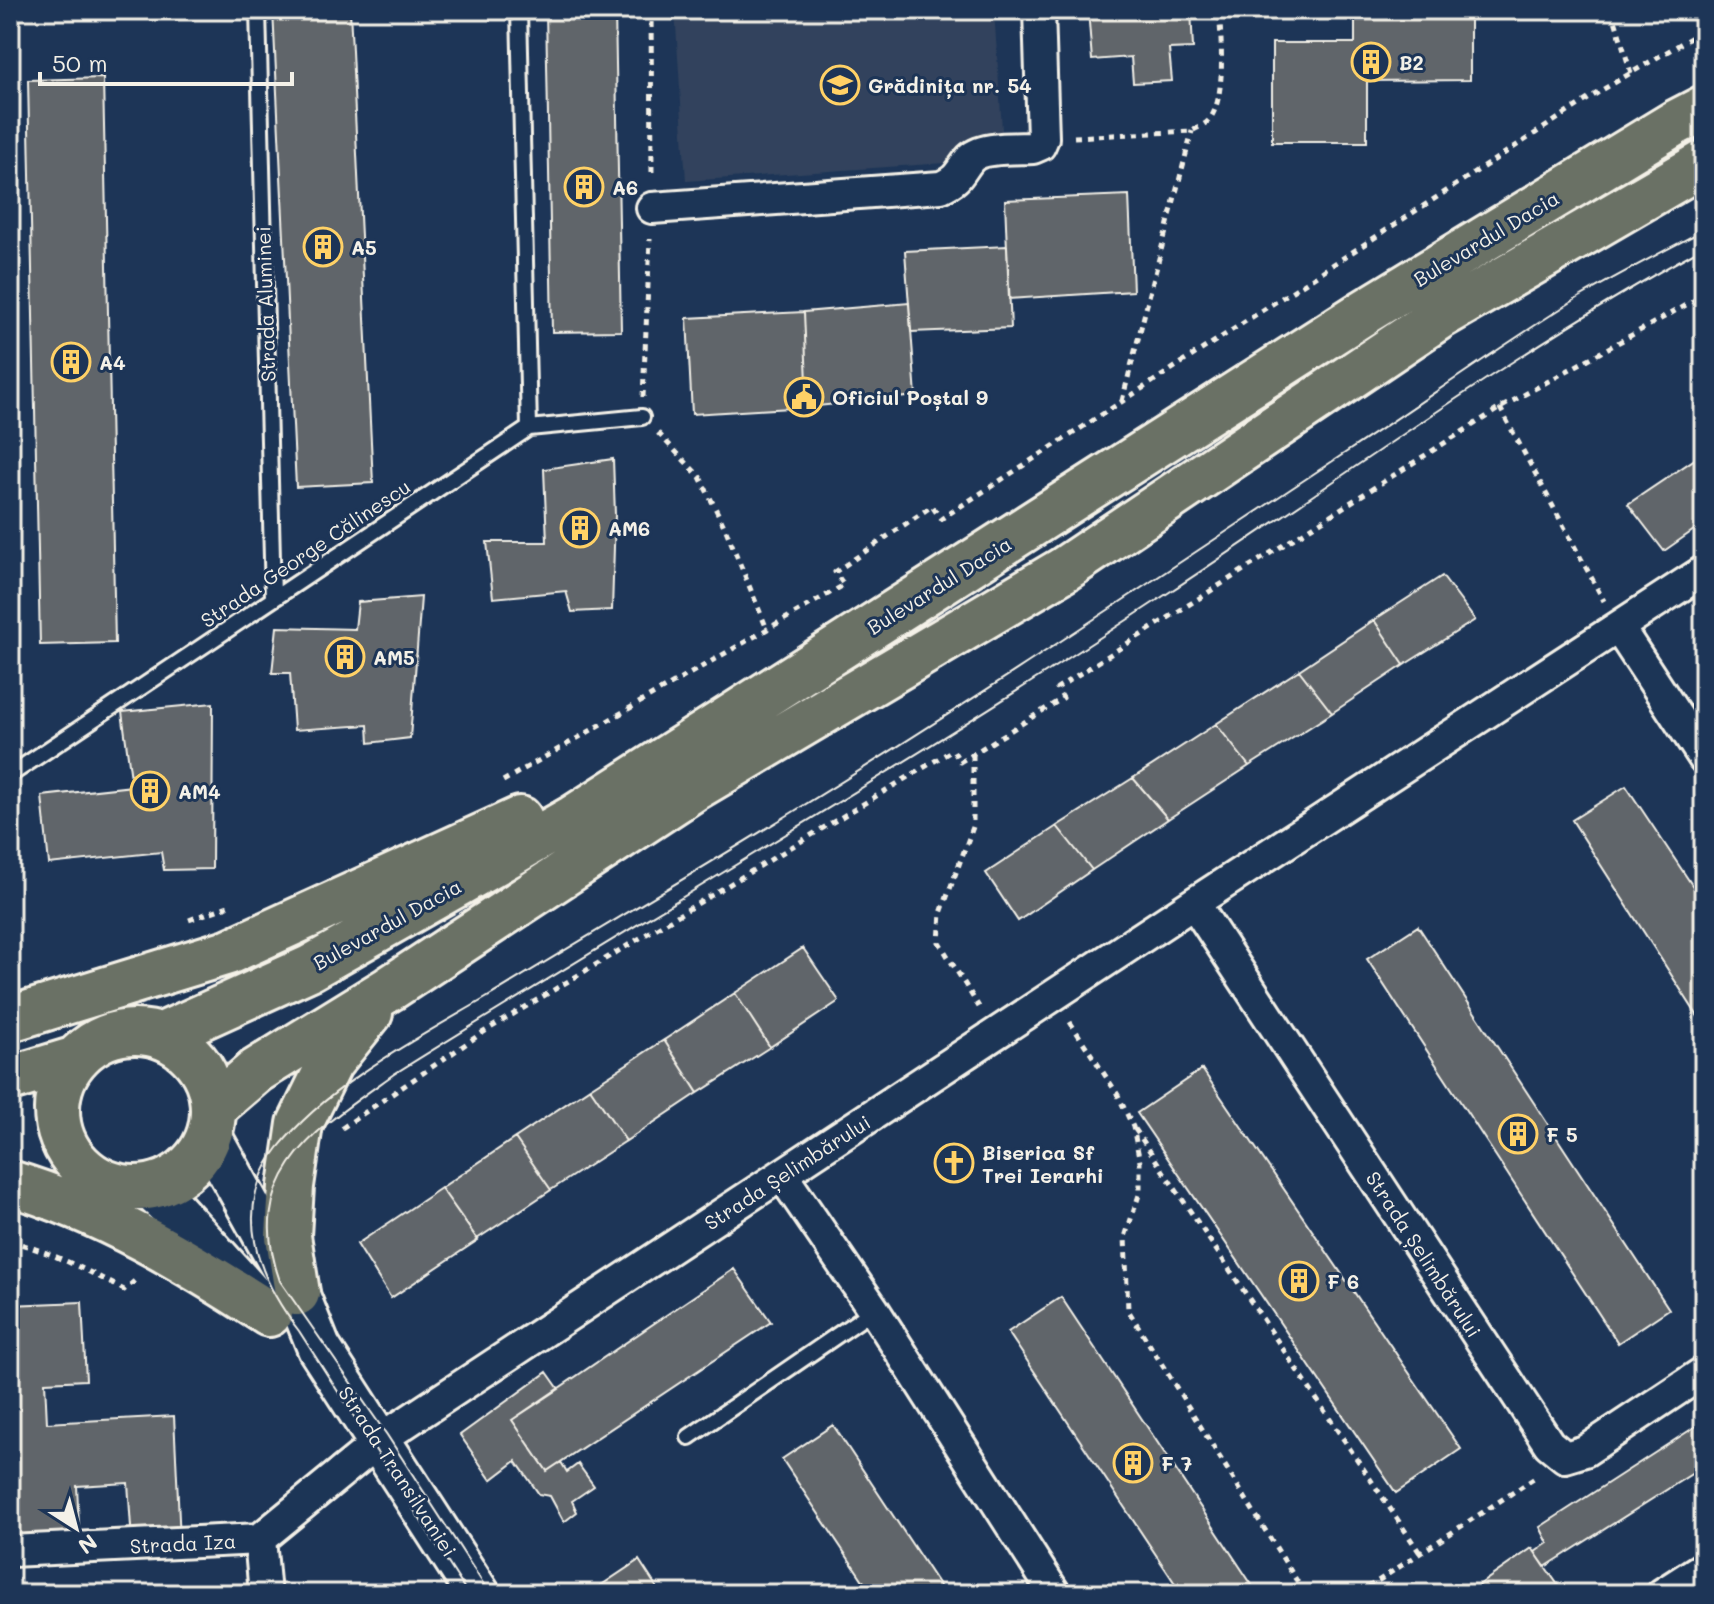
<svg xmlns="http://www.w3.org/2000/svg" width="1714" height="1604" viewBox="0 0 1714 1604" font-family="Mali,sans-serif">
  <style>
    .built { fill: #31435d }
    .building { fill: #60656b; stroke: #f4f1e8; stroke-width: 2 }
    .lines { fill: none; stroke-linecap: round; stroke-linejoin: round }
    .service-casing { stroke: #f4f1e8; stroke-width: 20 }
    .minor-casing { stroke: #f4f1e8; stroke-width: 36 }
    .secondary-casing { stroke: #f4f1e8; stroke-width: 48 }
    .primary-casing { stroke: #f4f1e8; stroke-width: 50 }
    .path { stroke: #f4f1e8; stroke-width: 5; stroke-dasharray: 6 6; stroke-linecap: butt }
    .service { stroke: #1d3557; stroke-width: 14 }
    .minor { stroke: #1d3557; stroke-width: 30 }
    .secondary { stroke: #1d3557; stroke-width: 42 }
    .primary { stroke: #6b7165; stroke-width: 44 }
    .tram { stroke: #f4f1e8; stroke-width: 2 }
    .labels { text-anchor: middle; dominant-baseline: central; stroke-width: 6; stroke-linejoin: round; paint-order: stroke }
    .poi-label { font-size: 20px; font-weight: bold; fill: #f4f1e8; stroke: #1d3557; text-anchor: start }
    .street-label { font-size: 20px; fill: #f4f1e8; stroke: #1d3557 }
  </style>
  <rect width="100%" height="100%" fill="#1d3557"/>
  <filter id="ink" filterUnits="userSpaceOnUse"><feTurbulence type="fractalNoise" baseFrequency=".0125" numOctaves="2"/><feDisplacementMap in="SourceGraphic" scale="16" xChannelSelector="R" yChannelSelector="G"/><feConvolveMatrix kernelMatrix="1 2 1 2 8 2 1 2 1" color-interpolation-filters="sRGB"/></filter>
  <g filter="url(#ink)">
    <!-- built -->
    <path class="built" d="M675,10h319l10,149 -318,22z"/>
    <!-- building -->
    <path class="building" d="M273,10h77l23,473 -77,4z
      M546,10h69l6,321 -69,1z
      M1088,10h103l2,38 -24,1 3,32 -39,2 -2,-26 -39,3z
      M1355,10h115v70l-103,1v61h-95v-99h83z
      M103,78l12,565 -75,2 -12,-565z
      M1129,195l4,96 -124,8 -4,-99z
      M1007,246l4,82 -100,4 -6,-81z
      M909,303l7,93 -108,11 -4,-95z
      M804,312l4,95 -116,7 -5,-96z
      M1704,453v70l-40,28 -36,-47z
      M613,459l2,56 -3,95 -40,2 -6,-21 -73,7 -6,-56h60l-3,-73z
      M1442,576l33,44 -71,45 -30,-45z
      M421,597l-11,141 -41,5 -1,-18 -74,5 -4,-57h-18l5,-46 78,2 3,-27z
      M1374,620l30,45 -72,48 -33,-43z
      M1299,670l33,43 -83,53 -33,-42z
      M213,703l-1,166 -48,1 -3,-18 -112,12 -7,-68 90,-10 -10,-74z
      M1216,724l33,42 -81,53 -35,-41z
      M1133,778l35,41 -76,51 -35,-44z
      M1626,786l78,117v123l-132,-206z
      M1057,826l35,44 -74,51 -32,-48z
      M1418,926l251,383 -51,34 -251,-384z
      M803,948l36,53 -69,46 -35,-54z
      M735,993l35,54 -72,46 -34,-53z
      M664,1040l34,53 -72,48 -36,-53z
      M1202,1069l259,380 -65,44 -259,-380z
      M590,1088l36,53 -75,49 -36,-52z
      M515,1138l36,52 -74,49 -36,-51z
      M441,1188l37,52 -87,58 -34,-54z
      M734,1269l37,53 -224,149 -35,-51z
      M1061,1297l197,297h-76l-174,-262z
      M82,1302l4,78 -41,2 2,41 127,-7 6,124 -48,2 -4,-59 -51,3 3,60 -70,3v-244z
      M547,1372l12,17 -47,31 35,51 14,-9 6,10 11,-8 16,22 -22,15 5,11 -13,10 -14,-26 -11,-2 -23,-33 -25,19 -31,-45z
      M1704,1421v45l-159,101 -10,-15 13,-9 -8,-16z
      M833,1425l112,169h-73l-90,-135z
      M1532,1548l26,37 -14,9h-78z
      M639,1560l22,34h-73z"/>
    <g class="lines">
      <!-- service casing -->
      <g class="service-casing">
        <path id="service" d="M258,10l15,588
          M519,10l10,418
          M10,775l519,-347 113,-11
          M689,1437l185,-127"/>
      </g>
      <!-- minor casing -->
      <g class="minor-casing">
        <path id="minor" d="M652,208l289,-21c18,-8 17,-13 28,-27 11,-14 47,-11 64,-12l7,-3 3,-7 -4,-128
          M1618,627l86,131
          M1194,903l355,541 16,13 20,-6 119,-79
          M782,1175l92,135 181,284
          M260,1539l5,55
          M10,1551l250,-12 127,-104 807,-532 510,-332
          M1662,1594l42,-27"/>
      </g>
      <!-- secondary casing -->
      <g class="secondary-casing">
        <path id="secondary" d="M209,1135l88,158 22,55 159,246
          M138,1189h13l25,23 75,83"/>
      </g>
      <!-- primary casing -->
      <g class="primary-casing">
        <path id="primary" d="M10,1019l218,-67 292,-133
          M57 1110a78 78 0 1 1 156 0a78 78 0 1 1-156 0Z
          M160,1036l150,-68 263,-150 793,-507 309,-188 29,-15
          M10,1079l66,-20
          M213,1108l43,-37 133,-82 304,-200 370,-219 376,-253 265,-154
          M10,1183c94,28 177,78 259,131
          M297,1293l-9,-57 3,-50 9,-62 30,-61 40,-50"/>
      </g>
      <!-- path -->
      <path class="path" d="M651,10l1,167
        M1612,10l19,63
        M1074,137l118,-6c5,-3 12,-6 16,-10 19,-20 13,-84 11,-111
        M643,397l7,-158
        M1122,401l70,-270
        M1500,408l104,193
        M658,433l42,44 26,53 41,99
        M973,755v72l-32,86 -2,29 40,65
        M503,781l341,-196 -9,-13 97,-66 9,13 661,-429 102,-60
        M189,920l39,-14
        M1070,1022l48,73 15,32 7,35v30l-15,45 3,73 177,284
        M342,1128l140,-95 471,-283 7,12 103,-64 -6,-10 443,-280 204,-113
        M1135,1129l285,424
        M10,1241c41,11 77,29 114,49l14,-12
        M1358,1594l180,-118"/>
      <!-- service -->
      <use href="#service" class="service"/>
      <!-- minor -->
      <use href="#minor" class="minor"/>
      <!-- secondary -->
      <use href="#secondary" class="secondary"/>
      <!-- primary -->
      <use href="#primary" class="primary"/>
      <!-- tram -->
      <path class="tram" d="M468,1594l-169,-263c-42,-54 -68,-122 -21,-183 51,-64 138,-109 208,-150 100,-61 202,-121 302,-183 189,-116 374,-241 560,-364 76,-50 152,-105 230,-153 41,-24 84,-46 126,-68
        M490,1594l-103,-159 -107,-154c-38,-107 37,-152 114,-207 258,-161 521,-313 774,-481 178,-117 349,-244 536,-346"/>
    </g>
  </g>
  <!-- icons -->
  <defs>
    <g id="building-ring" transform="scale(2)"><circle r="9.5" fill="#1d3557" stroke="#ffd166" stroke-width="1.5"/><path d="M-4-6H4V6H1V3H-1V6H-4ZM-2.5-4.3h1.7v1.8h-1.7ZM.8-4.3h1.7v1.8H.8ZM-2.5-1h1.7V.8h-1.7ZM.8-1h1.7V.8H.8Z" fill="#ffd166"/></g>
    <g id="school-ring" transform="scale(2)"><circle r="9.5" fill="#1d3557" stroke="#ffd166" stroke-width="1.5"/><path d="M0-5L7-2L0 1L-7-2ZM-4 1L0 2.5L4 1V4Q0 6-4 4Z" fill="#ffd166"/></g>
    <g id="civic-ring" transform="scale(2)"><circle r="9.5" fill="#1d3557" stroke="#ffd166" stroke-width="1.5"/><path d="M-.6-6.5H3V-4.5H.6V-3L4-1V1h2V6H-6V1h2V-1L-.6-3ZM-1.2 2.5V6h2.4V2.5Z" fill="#ffd166"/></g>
    <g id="church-ring" transform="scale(2)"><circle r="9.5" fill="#1d3557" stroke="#ffd166" stroke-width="1.5"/><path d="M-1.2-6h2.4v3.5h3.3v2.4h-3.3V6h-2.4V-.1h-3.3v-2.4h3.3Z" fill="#ffd166"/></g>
  </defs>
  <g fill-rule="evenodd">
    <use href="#building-ring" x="1371" y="62"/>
    <use href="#school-ring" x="840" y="85"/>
    <use href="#building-ring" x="584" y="187"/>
    <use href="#building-ring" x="323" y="247"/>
    <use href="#building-ring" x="71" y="362"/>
    <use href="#civic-ring" x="804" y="397"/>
    <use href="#building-ring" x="580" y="528"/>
    <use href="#building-ring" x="345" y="657"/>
    <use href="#building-ring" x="150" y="791"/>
    <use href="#building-ring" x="1518" y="1134"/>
    <use href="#church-ring" x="954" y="1163"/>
    <use href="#building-ring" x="1299" y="1281"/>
    <use href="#building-ring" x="1133" y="1463"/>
  </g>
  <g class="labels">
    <!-- poi labels -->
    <g class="poi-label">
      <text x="1399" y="62">B2</text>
      <text x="868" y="85">Grădinița nr. 54</text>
      <text x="612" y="187">A6</text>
      <text x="351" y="247">A5</text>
      <text x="99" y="362">A4</text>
      <text x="832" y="397">Oficiul Poștal 9</text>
      <text x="608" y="528">AM6</text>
      <text x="373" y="657">AM5</text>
      <text x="178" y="791">AM4</text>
      <text x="1546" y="1134">F 5</text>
      <text x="982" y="1152">Biserica Sf<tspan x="982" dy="23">Trei Ierarhi</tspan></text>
      <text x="1327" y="1281">F 6</text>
      <text x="1161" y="1463">F 7</text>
    </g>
    <!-- street labels -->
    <g class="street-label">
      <text transform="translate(1486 238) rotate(-31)">Bulevardul Dacia</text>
      <text transform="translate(265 304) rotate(-92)">Strada Aluminei</text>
      <text transform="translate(305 553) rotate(-34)">Strada George Călinescu</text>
      <text transform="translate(939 585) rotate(-32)">Bulevardul Dacia</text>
      <text transform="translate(387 924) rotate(-29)">Bulevardul Dacia</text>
      <text transform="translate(787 1172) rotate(-33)">Strada Șelimbărului</text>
      <text transform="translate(1424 1254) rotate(57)">Strada Șelimbărului</text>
      <text transform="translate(398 1471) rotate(57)">Strada Transilvaniei</text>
      <text transform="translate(183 1543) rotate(-3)">Strada Iza</text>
    </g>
  </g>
  <!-- margin -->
  <rect width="1714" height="1604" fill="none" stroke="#1d3557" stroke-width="40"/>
  <rect x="20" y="20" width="1674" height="1564" fill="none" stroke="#f4f1e8" stroke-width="3" filter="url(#ink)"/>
  <!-- north arrow -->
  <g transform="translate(76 1528) rotate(144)" stroke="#1d3557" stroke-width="6" paint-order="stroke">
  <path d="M0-6L14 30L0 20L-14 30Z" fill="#f4f1e8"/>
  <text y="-12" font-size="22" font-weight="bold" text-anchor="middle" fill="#f4f1e8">N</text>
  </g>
  <!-- scale -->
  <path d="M40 72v12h252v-12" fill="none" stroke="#f4f1e8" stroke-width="4"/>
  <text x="52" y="72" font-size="24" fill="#f4f1e8" stroke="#1d3557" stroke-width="6" paint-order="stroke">50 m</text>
</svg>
